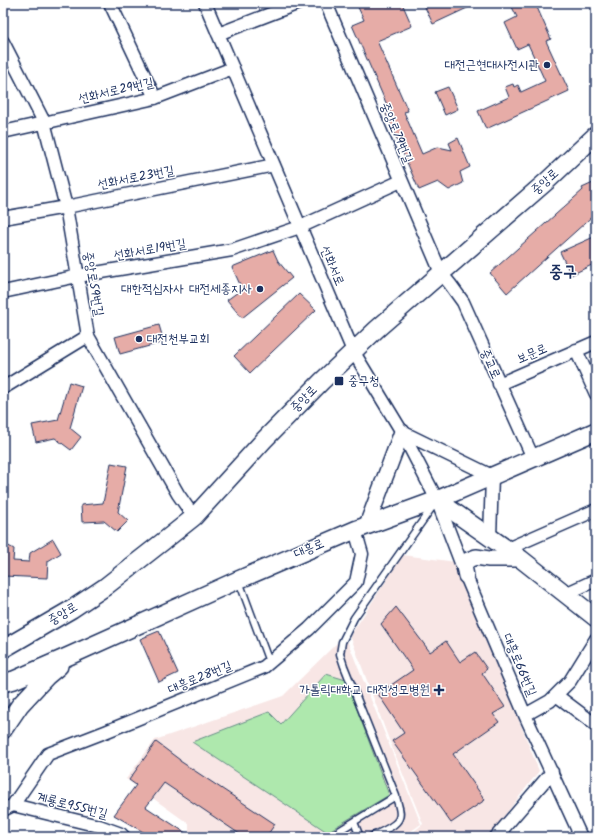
<svg xmlns="http://www.w3.org/2000/svg" width="599" height="840" viewBox="0 0 599 840" font-family="Kalam,'Poor Story',sans-serif">
  <style>
    .built { fill: #f8e6e5 }
    .green { fill: #aee8ad; stroke: #648c86 }
    .building { fill: #e6aca7; stroke: #1b2f5e }
    .lines { fill: none; stroke-linecap: round; stroke-linejoin: round }
    .service-casing { stroke: #1b2f5e; stroke-width: 9 }
    .minor-casing { stroke: #1b2f5e; stroke-width: 15 }
    .tertiary-casing { stroke: #1b2f5e; stroke-width: 18 }
    .secondary-casing { stroke: #1b2f5e; stroke-width: 20 }
    .service { stroke: #fff; stroke-width: 6 }
    .minor { stroke: #fff; stroke-width: 12 }
    .tertiary { stroke: #fff; stroke-width: 15 }
    .secondary { stroke: #fff; stroke-width: 17 }
    .poi-dot { fill: #1b2f5e; stroke: #fff; stroke-width: 1.5 }
    .labels { text-anchor: middle; dominant-baseline: central; stroke-width: 3; stroke-linejoin: round; paint-order: stroke }
    .poi-label { font-size: 13px; fill: #1b2f5e; stroke: #fff; text-anchor: end }
    .street-label { font-size: 13px; fill: #1b2f5e; stroke: #fff }
    .district-label { font-size: 17px; font-weight: bold; fill: #1b2f5e; stroke: #fff }
  </style>
  <rect width="100%" height="100%" fill="#fff"/>
  <filter id="ink" filterUnits="userSpaceOnUse"><feTurbulence type="fractalNoise" baseFrequency=".025" numOctaves="2"/><feDisplacementMap in="SourceGraphic" scale="8" xChannelSelector="R" yChannelSelector="G"/><feConvolveMatrix kernelMatrix="1 2 1 2 8 2 1 2 1" color-interpolation-filters="sRGB"/></filter>
  <g filter="url(#ink)">
    <!-- built -->
    <path class="built" d="M403,555l53,7 83,209 -51,66h-81l16,-13 -35,-87 -35,-94 -3,-7z
      M345,635l76,189 -18,13h-214v-13l-63,-45 29,-39 128,-44z"/>
    <!-- green -->
    <path class="green" d="M326,674l20,6 43,115 -62,37 -135,-90 77,-30 12,12z"/>
    <!-- building -->
    <path class="building" d="M356,3h46l10,23 -35,15 31,70 -4,1 18,42 16,-7 14,3 -3,-7 9,-5 12,29 -10,5 3,11 -14,7 -11,-8 -19,8 -33,-76 4,-2 -38,-87 12,-5z
      M423,3h55l-45,21z
      M510,3h20l2,4 4,-2 15,34 -5,2 23,50 -83,38 -8,-18 31,-14 -4,-10 8,-3 1,3 4,-2 3,7 24,-11 -17,-37 -11,5 -12,-26 12,-6z
      M448,87l10,22 -13,6 -10,-23z
      M593,183l3,7v23l-89,80 -17,-20 93,-83 -1,-2z
      M596,236v27l-25,12 -11,-23z
      M273,250l5,11 14,17 -50,40 -15,-18 15,-11 -10,-22z
      M299,294l17,16 -66,63 -16,-17z
      M159,325l5,17 -44,12 -5,-17z
      M69,382l13,4 -12,42 11,9 -10,13 -16,-12 -19,4 -4,-17 26,-5z
      M111,463l16,3 -9,46 10,9 -11,11 -13,-11 -22,1 -1,-17 22,-2z
      M53,539l8,14 -13,8 -1,17 -44,-2v-33l11,6 -1,12 16,1 1,-9z
      M396,607l34,45 16,-11 14,21 15,-10 12,17 -5,4 23,34 -12,7 6,8 -46,32 32,46 -34,23 -59,-82 12,-8 -26,-39 35,-24 -32,-46z
      M159,631l19,42 -19,9 -19,-43z
      M156,742l24,18v1l95,63 -9,13h-22l-80,-54 -18,24 46,30h-47v-4l-31,-18 22,-30 -7,-5z"/>
    <g class="lines">
      <!-- service casing -->
      <g class="service-casing">
        <path id="service" d="M239,581l30,81
          M354,822l6,15
          M329,837l67,-41
          M371,837c7,-4 26,-11 28,-19 3,-6 -2,-15 -3,-22l-52,-130 -4,-12 2,-12 12,-24 79,-112"/>
      </g>
      <!-- minor casing -->
      <g class="minor-casing">
        <path id="minor" d="M110,3l45,95
          M205,3l148,348 49,81 35,68 29,76 59,139 56,122
          M326,3l115,270 9,11 13,18 70,156
          M218,34l81,-31
          M3,42l41,80 22,85 22,129 90,158 16,23
          M3,132l152,-34 78,-30
          M3,218l63,-11 208,-42
          M3,292l75,-16 154,-26 68,-23 101,-46
          M576,350l20,44
          M499,384l97,-42
          M3,388l85,-52
          M402,432l90,44 -2,62
          M507,549l89,-39
          M565,594l31,-14
          M556,695l40,30
          M525,715l25,-14 20,-20 26,-42
          M13,805l86,21 22,8 3,3
          M3,810l10,-5 35,-51 57,-22 159,-65 45,-38 47,-47 6,-28 -7,-24
          M496,837l56,-65"/>
      </g>
      <!-- tertiary casing -->
      <g class="tertiary-casing">
        <path id="tertiary" d="M367,525l35,-93
          M466,576l-2,-10 4,-6 8,-3 13,2h32"/>
      </g>
      <!-- secondary casing -->
      <g class="secondary-casing">
        <path id="secondary" d="M437,500l84,59 75,59
          M3,649l69,-40 33,-22 60,-47 29,-23 70,-77 58,-59 55,-52 170,-148 49,-46
          M3,683l11,-3 55,-24 169,-76 117,-50 82,-30 159,-69
          M3,730l17,-25 27,-29 12,-10"/>
      </g>
      <!-- service -->
      <use href="#service" class="service"/>
      <!-- minor -->
      <use href="#minor" class="minor"/>
      <!-- tertiary -->
      <use href="#tertiary" class="tertiary"/>
      <!-- secondary -->
      <use href="#secondary" class="secondary"/>
    </g>
  </g>
  <!-- markers -->
  <g class="poi-dot">
    <circle cx="547" cy="65" r="4"/>
    <circle cx="260" cy="289" r="4"/>
    <circle cx="139" cy="339" r="4"/>
    <rect x="334" y="376" width="10" height="10" rx="2"/>
    <path d="M437 684h4v4h4v4h-4v4h-4v-4h-4v-4h4z"/>
  </g>
  <g class="labels">
    <!-- poi labels -->
    <g class="poi-label">
      <text x="539" y="65">대전근현대사전시관</text>
      <text x="252" y="289">대한적십자사 대전세종지사</text>
      <text x="147" y="339" text-anchor="start">대전천부교회</text>
      <text x="348" y="381" text-anchor="start">중구청</text>
      <text x="430" y="690">가톨릭대학교 대전성모병원</text>
    </g>
    <!-- street labels -->
    <g class="street-label">
      <text transform="translate(116 91) rotate(-13)">선화서로29번길</text>
      <text transform="translate(396 133) rotate(67)">중앙로79번길</text>
      <text transform="translate(136 178) rotate(-11)">선화서로23번길</text>
      <text transform="translate(545 182) rotate(-42)">중앙로</text>
      <text transform="translate(150 250) rotate(-10)">선화서로19번길</text>
      <text transform="translate(332 266) rotate(67)">선화서로</text>
      <text transform="translate(93 284) rotate(80)">중앙로59번길</text>
      <text transform="translate(532 354) rotate(-23)">보문로</text>
      <text transform="translate(490 364) rotate(66)">중교로</text>
      <text transform="translate(304 399) rotate(-46)">중앙로</text>
      <text transform="translate(309 549) rotate(-23)">대흥로</text>
      <text transform="translate(63 614) rotate(-31)">중앙로</text>
      <text transform="translate(519 665) rotate(67)">대흥로66번길</text>
      <text transform="translate(200 678) rotate(-22)">대흥로28번길</text>
      <text transform="translate(72 806) rotate(14)">계룡로955번길</text>
    </g>
    <!-- district labels -->
    <g class="district-label">
      <text x="563" y="272">중구</text>
    </g>
  </g>
  <!-- margin -->
  <rect width="599" height="840" fill="none" stroke="#fff" stroke-width="16"/>
  <rect x="8" y="8" width="583" height="824" fill="none" stroke="#1b2f5e" stroke-width="1.5" filter="url(#ink)"/>
</svg>
